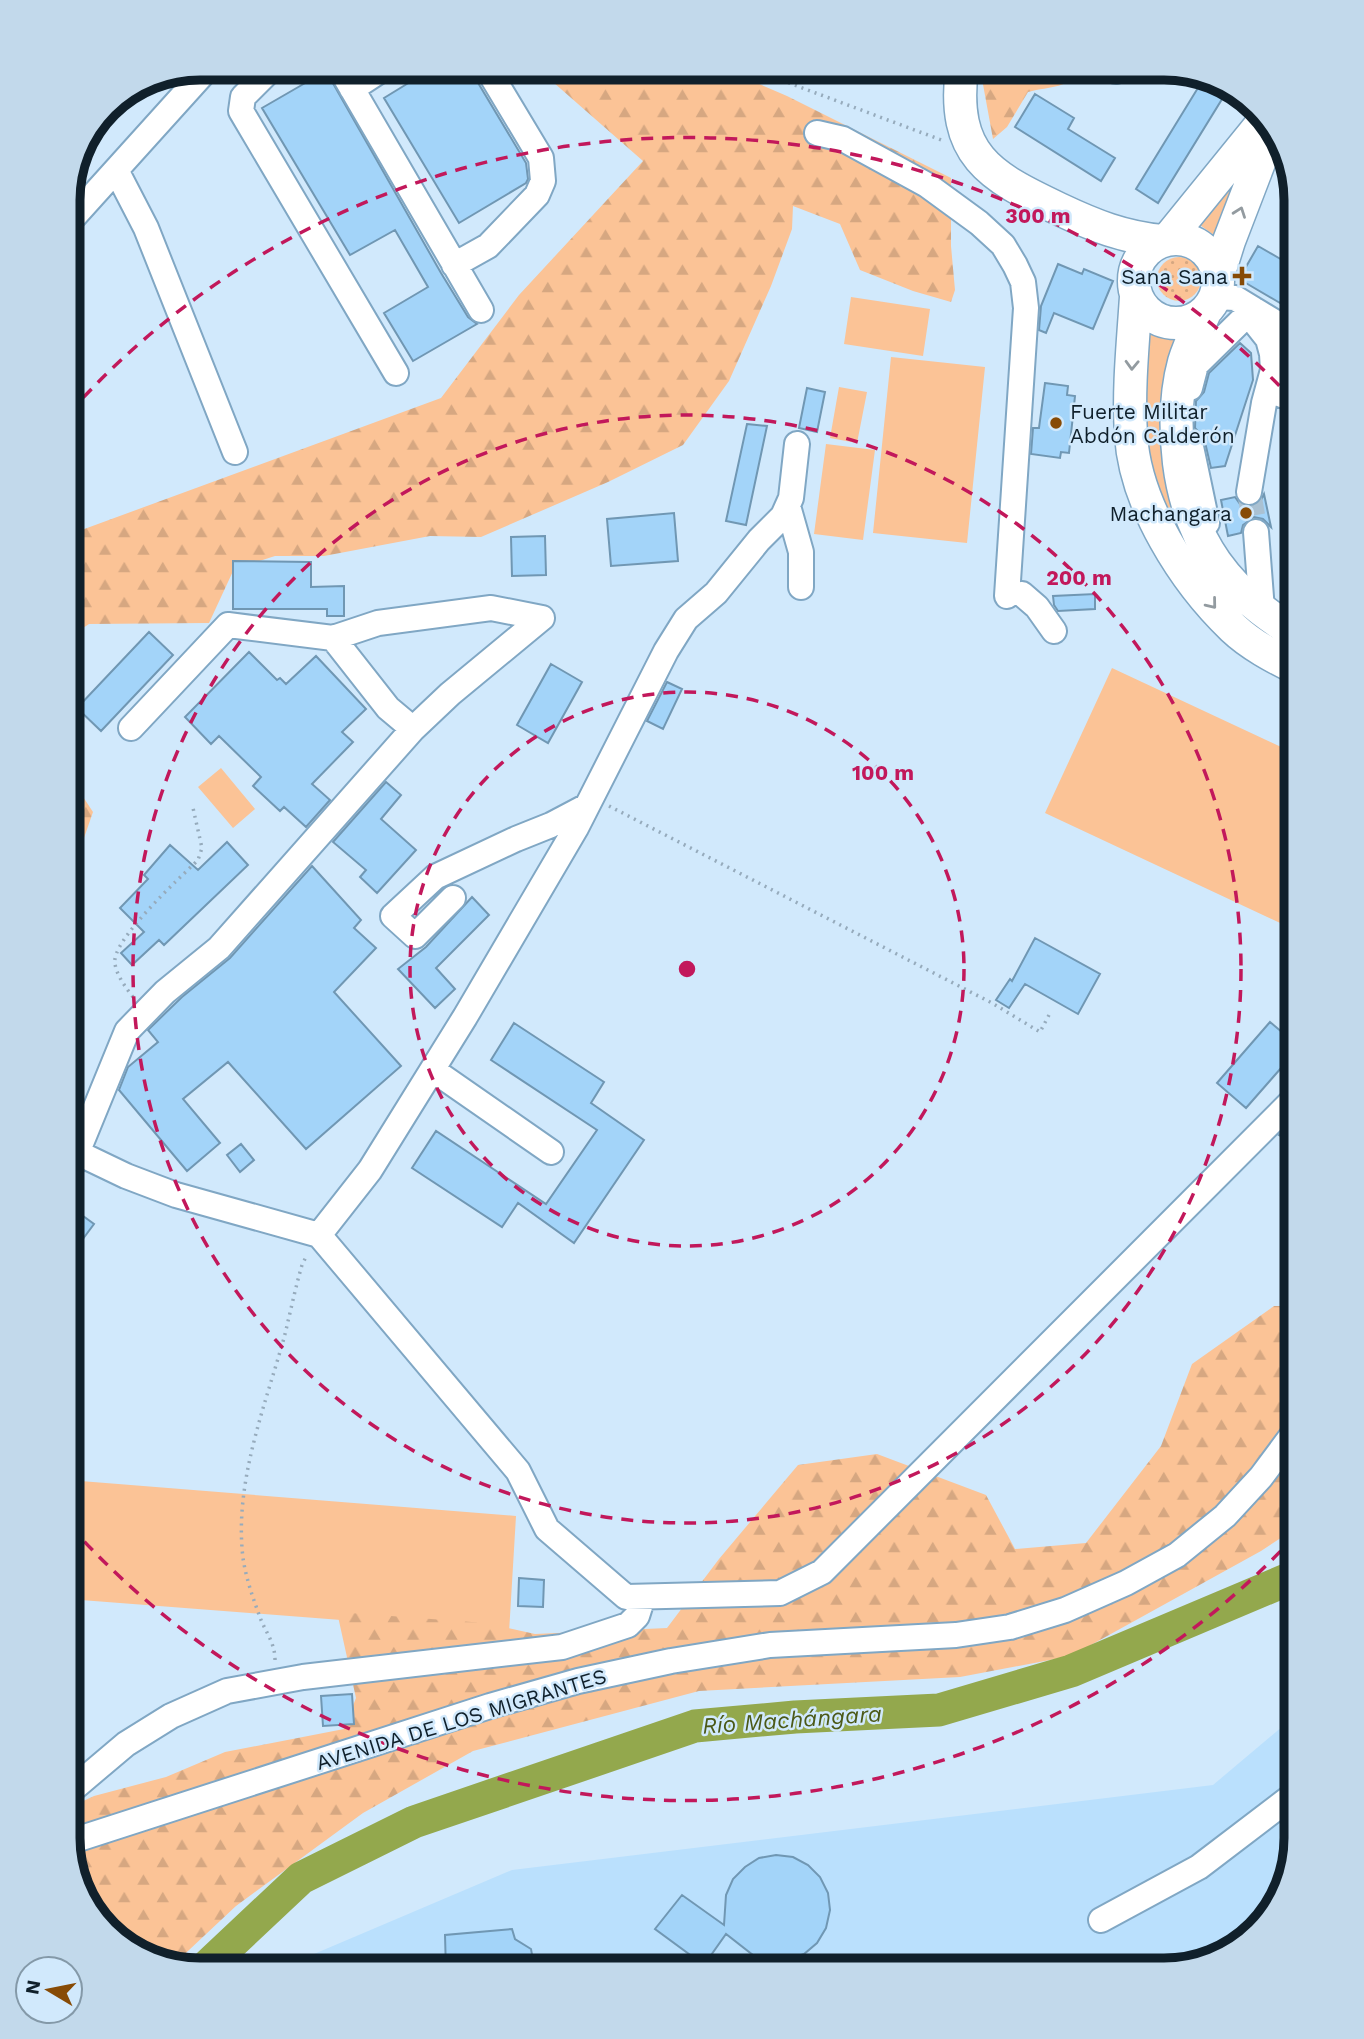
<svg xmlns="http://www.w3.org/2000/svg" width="1364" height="2039" viewBox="0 0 1364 2039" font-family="'Work Sans',sans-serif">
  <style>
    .built { fill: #bae0fd }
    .grass { fill: #fbc396 }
    .forest { fill: url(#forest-firs) }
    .park { fill: url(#park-dots) }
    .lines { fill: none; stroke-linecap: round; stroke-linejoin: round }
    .river { stroke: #93a84d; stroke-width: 33 }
    .building { fill: #a3d4f9; stroke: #7097b3; stroke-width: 2 }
    .minor-tunnel { stroke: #aac1d2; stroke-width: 24; stroke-dasharray: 24 12; stroke-linecap: butt }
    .minor-casing { stroke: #80a7c4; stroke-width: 28 }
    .major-casing { stroke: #80a7c4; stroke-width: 35 }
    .path { stroke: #96abbc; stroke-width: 3.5; stroke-dasharray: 2 5; stroke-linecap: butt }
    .minor { stroke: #fff; stroke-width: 24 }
    .major { stroke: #fff; stroke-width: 32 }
    .oneway { stroke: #939ba0 }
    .ring { fill: none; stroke: #c2185b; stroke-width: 3.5; stroke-dasharray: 12 9 }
    .poi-dot { fill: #874b06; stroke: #d1e9fc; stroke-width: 2.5 }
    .labels { text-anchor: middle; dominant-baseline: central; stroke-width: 5; stroke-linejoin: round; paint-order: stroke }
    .poi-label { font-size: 21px; fill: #10202b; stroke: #d1e9fc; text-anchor: end }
    .street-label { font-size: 21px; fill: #10202b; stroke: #d1e9fc }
    .water-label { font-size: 23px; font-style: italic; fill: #4b5917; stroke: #d1e9fc }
    .rim { fill: none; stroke: #10202b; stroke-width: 9 }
    .centre { fill: #c2185b; stroke: #d1e9fc; stroke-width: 3.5 }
    .ring-label { font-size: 21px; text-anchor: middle; font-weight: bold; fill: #c2185b; stroke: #d1e9fc; stroke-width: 5; stroke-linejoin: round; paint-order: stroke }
  </style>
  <defs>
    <pattern id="forest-firs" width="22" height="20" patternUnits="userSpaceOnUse" patternTransform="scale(1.75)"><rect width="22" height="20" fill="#fbc396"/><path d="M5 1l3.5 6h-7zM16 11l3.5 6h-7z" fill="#d6a781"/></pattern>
    <pattern id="park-dots" width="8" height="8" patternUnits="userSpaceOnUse" patternTransform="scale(1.75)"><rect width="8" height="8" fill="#fbc396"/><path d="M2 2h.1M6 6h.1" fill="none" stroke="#d6a781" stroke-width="1.8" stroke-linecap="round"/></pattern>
  </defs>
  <rect width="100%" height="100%" fill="#d1e9fc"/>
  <!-- built -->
  <path class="built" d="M1296,1715v124l-18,66 -49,48 -65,18h-890l238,-101 701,-85z"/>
  <!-- grass -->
  <path class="grass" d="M1246,168l-28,70 -18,-13z
    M851,297l79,12 -7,47 -79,-12z
    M1147,323l34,10 -16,60 -6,38 14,84 21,37 6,15 -43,-68 -16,-84z
    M891,357l94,10 -18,176 -94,-10z
    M839,387l28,5 -10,51 -27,-5z
    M826,444l49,6 -12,90 -49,-6z
    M1112,668l184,86v168l-3,7 -248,-116z
    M221,768l34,41 -22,19 -35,-41z
    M68,1480l448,36 -7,117 -441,-34z"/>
  <!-- forest -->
  <path class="forest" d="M537,68h179l25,8 46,20 164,82v68l4,44 -4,12 -38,-11 -53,-21 -20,-46 -47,-18 -1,23 -21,57 -42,95 -46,64 -75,37 -127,55 -51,-1 -106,20h-49l-41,13 -25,54 -120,1 -21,14v-103l373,-137 78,-103 124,-134z
    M980,68h105c-17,21 -34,18 -57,24l-21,35 -14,12z
    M68,774l25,38 -25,72z
    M1274,1306h22v222l-35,23 -190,105 -111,21 -261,14 -226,60 -110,62 -127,93 -63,59 -39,-12 -48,-49 -18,-66v-30l26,-12 72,-19 59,-25 119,-23 12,-31 -19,-86 148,11 50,11 132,-6 52,-69 79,-94 79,-11 109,41 29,54 71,-6 75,-97 31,-82z"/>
  <!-- park -->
  <path class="park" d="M1157 279a22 22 0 1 1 44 0a22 22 0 1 1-44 0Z"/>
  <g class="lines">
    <!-- river -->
    <path class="river" d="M203,1970l98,-92 113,-56 281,-96 100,-9 144,-7 132,-39 225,-95"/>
  </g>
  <!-- building -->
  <path class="building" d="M433,68h39l2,8 52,87 2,16 -2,4 -67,40 -75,-125z
    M326,71l115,202 27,44 9,7 -64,37 -29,-48 44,-26 -33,-57 -45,25 -88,-147z
    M1204,78l23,13 -69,112 -22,-14z
    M1035,94l39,24 -6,11 47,29 -14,23 -86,-54z
    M1258,246l38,22v8l-16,27 -41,-24z
    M1058,264l24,10 2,-5 29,12 -20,48 -39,-16 -8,20 -7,-3 2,-24z
    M1240,343l11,10 2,27 -28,86 -14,2 -7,-30 -9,-10 1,-27 8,-9 5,-19z
    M1045,383l23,3 -1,9 8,1 -6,57 -8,-1 -1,6 -29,-4 2,-26h6z
    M807,388l18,4 -8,40 -18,-4z
    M747,424l20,2 -21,99 -20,-4z
    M1264,494l7,33 -8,-8 -9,-2 -11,8 -2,8 -13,3 -7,-36 14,-3 5,7 14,2 6,-4z
    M674,513l4,48 -67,5 -4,-47z
    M545,536l1,39 -34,1 -1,-39z
    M233,561l78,1v25l33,-1v30h-17v-7h-94z
    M1095,594v15l-37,2 -4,-6 -1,-9z
    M149,632l24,23 -72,76 -24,-23z
    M249,652l28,28 3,-2 6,6 30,-28 50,53 -24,23 11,10 -41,42 18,16 -24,27 -22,-20 -4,4 -27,-25 8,-9 -42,-41 -8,8 -26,-27z
    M551,664l31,18 -34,61 -31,-18z
    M667,682l15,7 -19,40 -16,-8z
    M386,782l15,13 -20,24 35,31 -39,43 -17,-16 6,-7 -33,-28z
    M227,842l21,23 -84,80 -5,-5 -27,25 -11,-12 23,-21 -24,-24 28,-29 -4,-4 26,-30 28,25z
    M312,866l49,54 -7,8 22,20 -42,44 67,74 -95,83 -78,-87 -45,37 37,44 -33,28 -68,-81 9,-23 30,-25 -10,-12 34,-33 48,-39z
    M472,897l17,18 -53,53 19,21 -20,19 -37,-39 28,-22z
    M1035,938l65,36 -22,40 -53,-30 -16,24 -13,-8 14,-21 2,2z
    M1270,1022l26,22v7l-50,57 -29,-25z
    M514,1023l90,59 -13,21 53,37 -70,103 -56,-40 -16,24 -90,-59 24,-37 110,73 51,-74 -106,-70z
    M1296,1118v27l-17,-10z
    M241,1144l13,16 -14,12 -13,-17z
    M68,1205l26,19 -26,35z
    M519,1578l25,2 -1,27 -25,-1z
    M352,1694l2,30 -31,2 -2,-30z
    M776,1855l17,2 15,8 12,12 8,16 2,17 -4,18 -9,15 -13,11 -17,6 -18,1 -16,-6 -27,-21 -22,31 -49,-36 27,-34 42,30 2,-30 7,-16 12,-12 14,-9z
    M512,1929l3,10 16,10 4,22h-89l-1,-36z"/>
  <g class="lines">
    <!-- minor-tunnel -->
    <path class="minor-tunnel" d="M1249,492l7,40"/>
    <!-- minor casing -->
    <g class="minor-casing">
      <path id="minor" d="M272,68l-29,29 -2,14 155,262
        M340,68l141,242
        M1116,71l2,-3
        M352,89l32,-21
        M817,133l26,6 84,46 52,38 24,22 12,20 8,17 3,26 -19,288
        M116,170l30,58 89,224
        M69,222l139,-154
        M454,265l34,-19 49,-51 6,-14 -2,-23 -54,-90
        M1216,297l19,1 61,37
        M1249,315l19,24 4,15 1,16 -9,33 -15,89
        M1190,388l6,-23 57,-56
        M1268,389l28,12
        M1190,442l17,81
        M797,444l-6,54 -8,18 -24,24 -43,53 -30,26 -20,32 -90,177 -111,189 -95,153 -51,65 199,236 29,58 79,68 154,-4 42,-21 474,-475
        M788,506l13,46v35
        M1256,532l6,78
        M1022,594l15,13 17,24
        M333,638l55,70 25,21
        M131,728l97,-103 105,13 45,-15 113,-15 51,10
        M453,898l-38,38 -22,-20 42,-39 81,-38 35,-14 36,-19
        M433,1070l118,82
        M78,1153l48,23 50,19 143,40
        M68,1175l59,-144 38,-39 54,-44 194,-219 37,-35 92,-76
        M68,1793l58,-49 45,-28 56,-25 76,-14 259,-30 66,-22 9,-9 6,-19
        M69,1842l421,-136 88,-25 93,-20 99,-16 186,-10 54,-8 55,-17 61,-27 51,-28 48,-39 36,-39 35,-47
        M1101,1920l98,-53 97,-74"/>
    </g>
    <!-- major casing -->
    <g class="major-casing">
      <path id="major" d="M962,68c-11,87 27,108 97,141 36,17 64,28 103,32
        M1134 281a42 42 0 1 1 84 0a42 42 0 1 1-84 0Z
        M1168,239l95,-117
        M1218,276l11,-35 43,-112
        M1136,297c-3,46 -8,92 -5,138 4,69 53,146 102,193 18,17 41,29 63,40
        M1205,312c-7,16 -16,33 -21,50 -9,33 -9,67 -5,101 10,79 49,130 117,170"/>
    </g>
    <!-- path -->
    <path class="path" d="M749,68l195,73
      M609,806l383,197 48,29 9,-17
      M133,997c-7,-9 -16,-21 -18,-33 -5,-23 66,-87 83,-104l4,-12 -9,-40
      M275,1660c0,-16 -8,-26 -14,-40 -7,-19 -15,-41 -18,-62 -9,-74 21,-149 41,-220 6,-24 11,-49 18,-73l5,-10"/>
    <!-- minor -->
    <use href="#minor" class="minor"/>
    <!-- major -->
    <use href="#major" class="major"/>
  </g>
  <!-- one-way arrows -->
  <defs><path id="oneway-chevron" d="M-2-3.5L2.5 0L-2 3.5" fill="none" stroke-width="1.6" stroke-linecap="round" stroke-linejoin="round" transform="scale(1.75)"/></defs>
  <g class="oneway">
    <use href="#oneway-chevron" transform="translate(1240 212) rotate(-70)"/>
    <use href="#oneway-chevron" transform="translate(1132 365) rotate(92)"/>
    <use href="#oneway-chevron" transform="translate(1212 604) rotate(51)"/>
  </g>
  <!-- distance rings -->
  <g class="ring">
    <circle cx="687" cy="969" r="277"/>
    <circle cx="687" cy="969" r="554"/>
    <path d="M1295 1536A831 831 0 0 1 69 1525M69 413A831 831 0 0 1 1295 402"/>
  </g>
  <!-- markers -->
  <g class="poi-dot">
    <path d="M1238.5 265.5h7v7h7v7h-7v7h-7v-7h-7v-7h7z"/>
    <circle cx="1056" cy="423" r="7"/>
    <circle cx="1246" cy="513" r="7"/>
  </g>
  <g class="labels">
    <!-- poi labels -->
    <g class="poi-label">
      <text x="1228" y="276">Sana Sana</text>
      <text x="1070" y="411" text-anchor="start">Fuerte Militar<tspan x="1070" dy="24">Abdón Calderón</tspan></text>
      <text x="1232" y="513">Machangara</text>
    </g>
    <!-- street labels -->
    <g class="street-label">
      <text transform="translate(461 1719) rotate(-17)">AVENIDA DE LOS MIGRANTES</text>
    </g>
    <!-- water labels -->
    <g class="water-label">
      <text transform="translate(792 1720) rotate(-4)">Río Machángara</text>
    </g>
  </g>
  <!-- crop -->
  <path d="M0 0H1364V2039H0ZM200 80H1164A120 120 0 0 1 1284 200V1838A120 120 0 0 1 1164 1958H200A120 120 0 0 1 80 1838V200A120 120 0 0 1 200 80Z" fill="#c2d9eb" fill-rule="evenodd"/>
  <path class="rim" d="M200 80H1164A120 120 0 0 1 1284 200V1838A120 120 0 0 1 1164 1958H200A120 120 0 0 1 80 1838V200A120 120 0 0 1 200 80Z"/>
  <circle cx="687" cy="969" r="10" class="centre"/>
  <g class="ring-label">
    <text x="1038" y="223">300 m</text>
    <text x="1079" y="585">200 m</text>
    <text x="883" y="780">100 m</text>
  </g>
  <!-- north arrow -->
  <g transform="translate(49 1990) rotate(280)"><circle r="33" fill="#d1e9fc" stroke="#8499a8" stroke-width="2"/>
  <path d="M0-5L12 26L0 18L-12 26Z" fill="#874b06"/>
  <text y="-10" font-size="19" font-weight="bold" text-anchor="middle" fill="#10202b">N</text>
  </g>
</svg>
